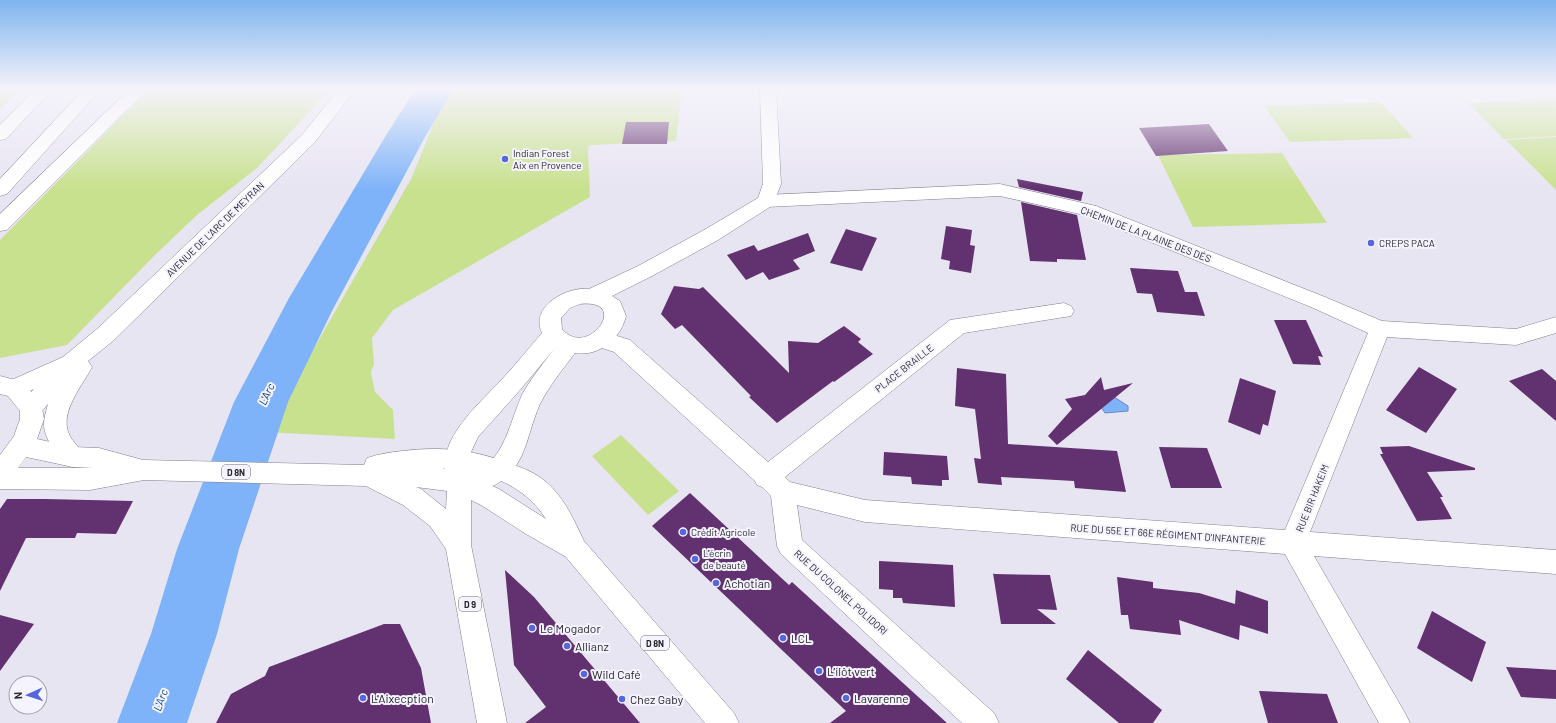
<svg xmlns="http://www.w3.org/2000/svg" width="1556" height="723" viewBox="0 0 1556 723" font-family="Barlow,sans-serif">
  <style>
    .green { fill: #c8e18e }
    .water { fill: #7fb3f9; stroke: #658abc }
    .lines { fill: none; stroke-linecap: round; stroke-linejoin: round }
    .river { fill: #7fb3f9; fill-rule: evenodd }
    .building { fill: #623170 }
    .minor-casing { stroke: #807e8a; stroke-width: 1 }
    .tertiary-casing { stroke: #807e8a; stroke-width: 1 }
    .secondary-casing { stroke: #807e8a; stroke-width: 1 }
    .primary-casing { stroke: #807e8a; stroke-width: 1 }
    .motorway-casing { stroke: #807e8a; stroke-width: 1 }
    .minor { fill: #fff; fill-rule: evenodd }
    .tertiary { fill: #fff; fill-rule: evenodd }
    .secondary { fill: #fff; fill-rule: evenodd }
    .primary { fill: #fff; fill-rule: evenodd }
    .motorway { fill: #fff; fill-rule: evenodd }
    .poi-dot { fill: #5667dd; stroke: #f5f3fe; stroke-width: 1.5 }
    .labels { text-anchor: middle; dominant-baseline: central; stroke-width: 4; stroke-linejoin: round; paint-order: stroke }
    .shield { fill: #f5f3fe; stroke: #66666c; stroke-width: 1 }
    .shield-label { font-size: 9px; font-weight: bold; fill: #29292e }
    .poi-label { font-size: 10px; fill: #29292e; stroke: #f5f3fe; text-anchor: start }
    .street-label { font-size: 10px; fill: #29292e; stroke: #f5f3fe }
    .water-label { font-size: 11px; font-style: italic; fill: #083c79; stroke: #f5f3fe }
    .near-poi-label { font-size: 12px; fill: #29292e; stroke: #f5f3fe; text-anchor: start }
  </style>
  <rect width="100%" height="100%" fill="#e8e5f3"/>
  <!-- green -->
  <path class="green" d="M5,88h17l-22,21v-16z
    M153,88h177l-15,18 -58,62 -60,47 -42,40 -88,90 -67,13v-118l139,-141z
    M448,88h234l-6,53 -85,4 -3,2 2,50 -197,113 -21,28 2,26 -3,8 4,20 18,18 2,29 -129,-7 145,-253z
    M1556,99v37l-52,3 -36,-36z
    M1381,102l32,36 -123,4 -26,-36z
    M1556,137v53l-50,-50z
    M1282,153l45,70 -134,4 -35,-72z
    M621,435l58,56 -31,24 -56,-59z"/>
  <!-- water -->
  <path class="water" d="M1099,387l29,19v5l-23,2 -13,-19z"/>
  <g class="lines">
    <!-- river -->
    <path class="river" d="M416,88h38l-29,49 -93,174 -44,91 -49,147 -22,85 -30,89h-70l34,-89 26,-85 57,-147 55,-104 96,-161z"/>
  </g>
  <!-- building -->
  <path class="building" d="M626,122h43l-2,22h-45z
    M1209,124l19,27 -72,5 -17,-28z
    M1017,179l66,13 -2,9 -62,-14z
    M1021,202l56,13 9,45 -29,-1v3l-27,-1z
    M946,226l26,4 -2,15 5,1 -4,27 -22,-4 1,-8 -9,-2z
    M846,229l31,9 -15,33 -32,-8z
    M808,233l7,18 -22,9 7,9 -31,11 -6,-8 -17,8 -19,-25 27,-10 4,6z
    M1130,268l48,3 7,21h12l8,24 -48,-4 -5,-18 -15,-1z
    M674,286l25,3 4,-2 86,86 -1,-32 30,2 26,-17 17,13 -3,3 15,12 -39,28 -1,-1 -56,42 -28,-26 2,-1 -69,-71 -7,4 -14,-15z
    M1274,320h32l17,37 -5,-1 3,9 -28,-1z
    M1419,367l38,22 -31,44 -40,-23z
    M957,368l49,6 2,70 109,7 9,41 -51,-4 -1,-7 -73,-4 1,8 -24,-2 -4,-25 7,1 -6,-50 -20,-3z
    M1542,369l14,12v40l-47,-40z
    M1101,377l3,13 29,-7 -76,62 -9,-9 24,-27 -7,-10 20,-4z
    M1240,378l36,13 -8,35 -5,-2 -3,11 -32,-13z
    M1409,446l66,22v2l-48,2 16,25h-3l12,22 -35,2 -37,-67h3l-3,-7z
    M1159,447l48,1 15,40h-51z
    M884,452l63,4 2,24h-7v6l-30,-2 -1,-7 -28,-2z
    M690,493l99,92 3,-3 155,141h-117l16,-12 -194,-185z
    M7,499h38l88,2 -17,33 -39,-1 -2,5h-49l-26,53v-82z
    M879,561l74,4 2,42 -52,-4 -1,-5h-9v-8l-14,-1z
    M505,570l29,27 106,126h-115l21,-16 -32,-42z
    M993,573l1,1 56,1 7,35 -20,-1 19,15h-55z
    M1117,577l36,5v6l46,5 36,11 1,-14 32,11v33l-28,-9 -1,15 -60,-20 2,15 -51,-6 -2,-14h-7z
    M1432,611l54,31 -14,40 -55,-34z
    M0,615l34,9 -34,47z
    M384,624h16l21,44 10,55h-215l15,-29 34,-18 4,-9z
    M1088,650l74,60 -9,13h-34l-53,-44z
    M1506,667l50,3v29l-35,-2z
    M1259,691l68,3 11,29h-70z"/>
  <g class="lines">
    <!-- minor casing -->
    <g class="minor-casing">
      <path id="minor" d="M1000,184l96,22 229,91 57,24 134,8 40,-12v16l-40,12 -129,-8 -77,195 246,18v24l-242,-18 91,157 5,10h-31l-94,-169 -420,-32 -68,-17 5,35 192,173 5,10h-37l-181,-169 -4,-8 -6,-50 -9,-9 -5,-2 -2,-4 -141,-129 -21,-7 -3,-6 3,-6 8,-2 29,9 138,122 182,-142 114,-17 7,3 3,5 -3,5 -107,17 -179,144 5,5 75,18 420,30 83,-197 -57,-26 -227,-92 -84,-19 -234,11 -7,-2 -2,-4 2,-4 7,-2z"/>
    </g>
    <!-- tertiary casing -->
    <g class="tertiary-casing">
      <path id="tertiary" d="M760,88h16l5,96 -8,21 -55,35 -66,36 -40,20 8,5 6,15c-5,22 -26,41 -51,37 -12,16 -26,33 -35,51 -16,36 -13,71 -57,86 -11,4 -22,4 -33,1 -22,-47 27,-84 54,-114 13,-14 25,-29 38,-44 -13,-27 26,-47 47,-44l49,-23 66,-36 54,-32 5,-14zM580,304c52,-6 8,56 -18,25l-1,-11 9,-10zM555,348c-11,14 -22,28 -31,43 -14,26 -19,76 -54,80l1,-19 7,-15 42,-47z"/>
    </g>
    <!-- secondary casing -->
    <g class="secondary-casing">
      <path id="secondary" d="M340,88h17l-43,55 -201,198 -25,20 4,6c-9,18 -33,45 -23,67 3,8 12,14 16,23l-4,7c-2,1 -6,3 -8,3 -13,-1 -29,-30 -29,-42 0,-7 2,-14 4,-21 -8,9 -12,15 -25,11l-3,-7 3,-7 11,-12 -19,8 -8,-3 -3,-6 3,-6 56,-25 34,-28 205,-194z"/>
    </g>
    <!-- primary casing -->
    <g class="primary-casing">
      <path id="primary" d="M0,376l23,6 16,19 3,7 2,11 -7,20 36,8 26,1 44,12 221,5 3,-7c12,-4 24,-6 36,-7 39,-5 72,-1 108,13 12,4 25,9 35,18 18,15 28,38 38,59l150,172 5,10h-34l-139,-166 -40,-23 -45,-29 -10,-5v45l36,178h-30l-31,-174 -16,-23 -27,-21 -37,-19 -222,-6 -54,10 -90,-1v-34l14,-19 6,-17v-8l-12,-15 -8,-2zM26,457l47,10 20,1h-75zM442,468c41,2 81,15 104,51l-47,-30 -31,-14zM416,487l31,4 -1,18 -25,-20z"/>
    </g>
    <!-- motorway casing -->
    <g class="motorway-casing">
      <path id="motorway" d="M37,88h17l-48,51 -6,1v-15z
        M85,88h17l-95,106 -7,2v-17z
        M131,88h18l-142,142 -7,1v-17z"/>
    </g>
    <!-- minor -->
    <use href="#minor" class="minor"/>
    <!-- tertiary -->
    <use href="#tertiary" class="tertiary"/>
    <!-- secondary -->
    <use href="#secondary" class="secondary"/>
    <!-- primary -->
    <use href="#primary" class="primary"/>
    <!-- motorway -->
    <use href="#motorway" class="motorway"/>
  </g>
  <!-- sky -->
  <linearGradient id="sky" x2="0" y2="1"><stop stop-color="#7eb4ef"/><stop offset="0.47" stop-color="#f5f3fa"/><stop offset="1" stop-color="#f5f3fa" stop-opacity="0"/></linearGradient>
  <rect width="1556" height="189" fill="url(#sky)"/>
  <!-- markers -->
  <g class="poi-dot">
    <circle cx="505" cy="159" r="4"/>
    <circle cx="1371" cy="243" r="4"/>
    <circle cx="683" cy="532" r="4"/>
    <circle cx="695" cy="559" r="4"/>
    <circle cx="716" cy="583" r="4"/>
    <circle cx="532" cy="628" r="4"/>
    <circle cx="783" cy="638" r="4"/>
    <circle cx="567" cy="646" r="4"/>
    <circle cx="819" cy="671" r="4"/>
    <circle cx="584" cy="674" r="4"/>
    <circle cx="363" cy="698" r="4"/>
    <circle cx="846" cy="698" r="4"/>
    <circle cx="622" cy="699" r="4"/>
  </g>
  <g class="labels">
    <!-- shield labels -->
    <g class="shield">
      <rect x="222" y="465" width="28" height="14" rx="3"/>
      <rect x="459" y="597" width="22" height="14" rx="3"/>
      <rect x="641" y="636" width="28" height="14" rx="3"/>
    </g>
    <g class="shield-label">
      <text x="236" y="472">D 8N</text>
      <text x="470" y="604">D 9</text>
      <text x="655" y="643">D 8N</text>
    </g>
    <!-- poi labels -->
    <g class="poi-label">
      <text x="513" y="153">Indian Forest<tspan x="513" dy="12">Aix en Provence</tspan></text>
      <text x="1379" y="243">CREPS PACA</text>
      <text x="691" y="532">Crédit Agricole</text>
      <text x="703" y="553">L'écrin<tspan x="703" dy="12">de beauté</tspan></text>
    </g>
    <!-- street labels -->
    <g class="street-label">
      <text transform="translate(215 229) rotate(-44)">AVENUE DE L'ARC DE MEYRAN</text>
      <text transform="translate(1146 234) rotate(21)">CHEMIN DE LA PLAINE DES DÉS</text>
      <text transform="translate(904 368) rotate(-38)">PLACE BRAILLE</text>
      <text transform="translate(1312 498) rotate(-68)">RUE BIR HAKEIM</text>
      <text transform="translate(1168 534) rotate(4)">RUE DU 55E ET 66E RÉGIMENT D'INFANTERIE</text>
      <text transform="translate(841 592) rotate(42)">RUE DU COLONEL POLIDORI</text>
    </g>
    <!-- water labels -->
    <g class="water-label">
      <text transform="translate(266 394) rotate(-65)">L'Arc</text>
      <text transform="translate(160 700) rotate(-70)">L'Arc</text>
    </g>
    <!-- near-poi labels -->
    <g class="near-poi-label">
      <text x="724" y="583">Achotian</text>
      <text x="540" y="628">Le Mogador</text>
      <text x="791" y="638">LCL</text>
      <text x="575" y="646">Allianz</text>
      <text x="827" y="671">L’ilôt vert</text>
      <text x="592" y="674">Wild Café</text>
      <text x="371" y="698">L'Aixecption</text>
      <text x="854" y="698">Lavarenne</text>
      <text x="630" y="699">Chez Gaby</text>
    </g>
  </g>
  <!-- north arrow -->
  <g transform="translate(28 695) rotate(267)"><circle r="19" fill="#f5f3fe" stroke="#a3a2ab"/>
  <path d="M0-3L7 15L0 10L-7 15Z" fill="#5667dd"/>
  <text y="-6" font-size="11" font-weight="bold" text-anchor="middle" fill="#29292e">N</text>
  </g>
</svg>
